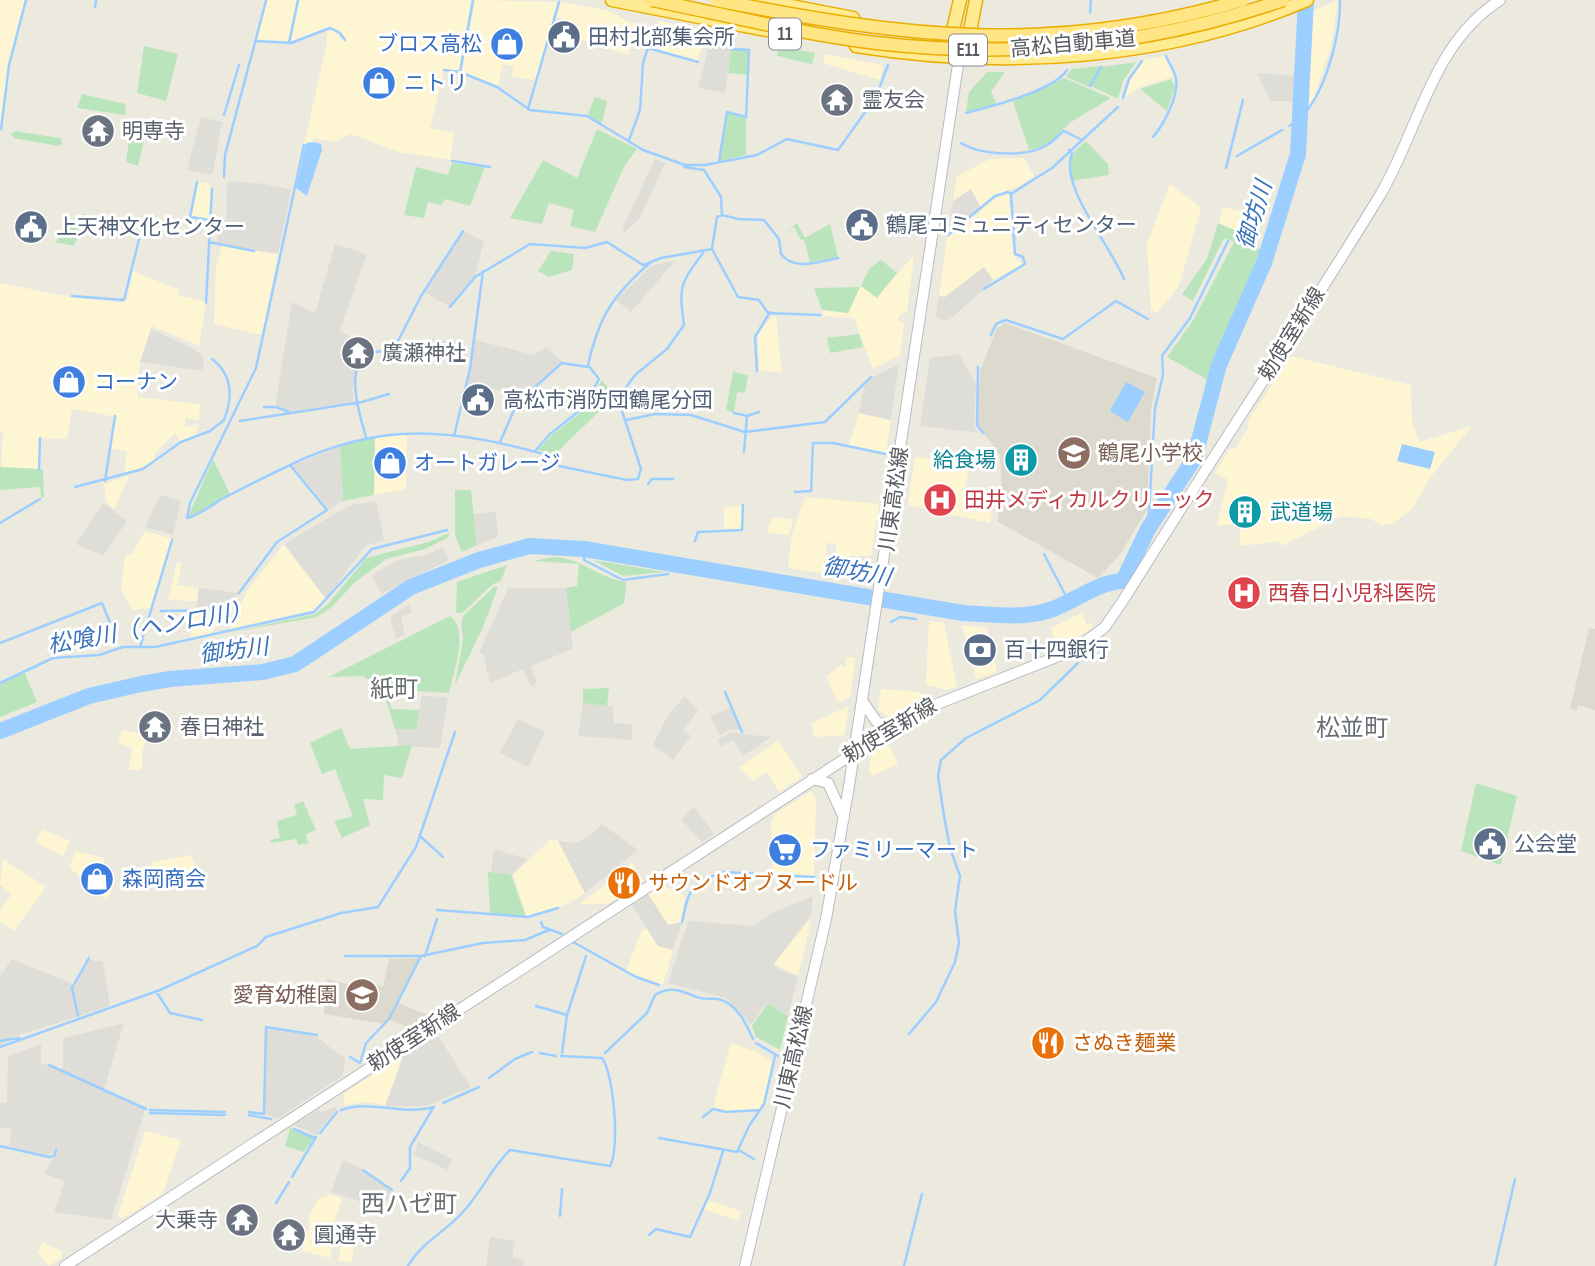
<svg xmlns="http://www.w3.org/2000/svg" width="1595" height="1266" viewBox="0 0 1595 1266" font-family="'Sofia Sans Condensed','Noto Sans JP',sans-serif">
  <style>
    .commercial { fill: #fef6d2 }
    .industrial { fill: #dfddd7 }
    .education { fill: #dcd9ce }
    .green { fill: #bae5bc }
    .water { fill: #9ccfff }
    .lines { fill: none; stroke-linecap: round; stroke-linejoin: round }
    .stream { stroke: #9ccfff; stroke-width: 2.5 }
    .river { stroke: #9ccfff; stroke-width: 16 }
    .secondary-casing { stroke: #b8bbc2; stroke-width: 12 }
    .trunk-casing { stroke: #ebad00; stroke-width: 15 }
    .secondary { stroke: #fff; stroke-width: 10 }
    .trunk { stroke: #ffec92; stroke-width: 12 }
    .motorway-bridge-casing { stroke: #ebad00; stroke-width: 15; stroke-linecap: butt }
    .motorway-bridge { stroke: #ffe583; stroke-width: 12 }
    .labels { text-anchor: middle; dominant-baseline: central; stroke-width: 6; stroke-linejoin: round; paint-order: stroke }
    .shield { fill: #fff; stroke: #8a8d90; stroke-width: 2 }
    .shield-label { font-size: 19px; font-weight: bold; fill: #585c61 }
    .service-label { font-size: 21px; fill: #4e5e75; stroke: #fff; text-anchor: start }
    .shop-label { font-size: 21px; fill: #366cbe; stroke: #fff; text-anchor: start }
    .street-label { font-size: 21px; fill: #585c61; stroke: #fff }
    .worship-label { font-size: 21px; fill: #5b616d; stroke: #fff; text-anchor: start }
    .education-label { font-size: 21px; fill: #785e54; stroke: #fff; text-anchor: start }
    .culture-label { font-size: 21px; fill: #0d838f; stroke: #fff; text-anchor: end }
    .health-label { font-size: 21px; fill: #be3a42; stroke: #fff; text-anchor: start }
    .food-label { font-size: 21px; fill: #c56008; stroke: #fff; text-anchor: start }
    .water-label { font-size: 23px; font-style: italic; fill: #3b73bb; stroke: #fff }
    .quarter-label { font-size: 24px; fill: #696e73; stroke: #fff }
  </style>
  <rect width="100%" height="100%" fill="#eceadf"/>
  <!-- commercial -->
  <path class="commercial" d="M0,0h26l-16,59 -10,70z
    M267,0h31l-10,41 -32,-2z
    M300,0h172l-12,71 -16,-2 -14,59 24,5 -4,27 -51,-8 -48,-18 -16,8 -21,-4 -2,4 -8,2 23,-101v-12h6l9,9 3,-2 -9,-9 -6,-2 -39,14z
    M475,0l84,2 -22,79 -26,-5 3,-9 -11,-3 -5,22 -36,-14z
    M1338,0l-7,46 -18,55 -8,10 5,-99z
    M561,2l45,8 34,17 -12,28 -51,-17 1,-14 -21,-7z
    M659,21l49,10 -11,30 -50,-14z
    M825,54l58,11 -3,15 -57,-17z
    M1165,56l10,20 -37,12 -15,11 7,-22 13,-17z
    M1024,158l10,18 -15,10 -25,10 -13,12 -10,-18 -18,11 4,-25 33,-17z
    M198,182l10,2 3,5 -2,30 -18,-2z
    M1170,184l31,24 -22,78 -22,27 -6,-3 -4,-66z
    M1009,194l3,54 3,10 8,6 -30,16 -9,-13 -39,30 -6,-1 8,-58 49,-40z
    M1223,207l30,8 -8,23 -26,-15z
    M222,246l56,8 -16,81 -48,-11 2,-55z
    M914,255l-7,57 -7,2 -2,7 6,2 -4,32 -27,14 -19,-51 -30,-2 -2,-6 26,3 13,-27 16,11z
    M133,271l46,19 -1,5 28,7 -7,44 -47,-20 -12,36 -3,35 63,7 -1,16 -14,-2v9l13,-3 -2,11 -16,7 -5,-9 -21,21 3,7 -33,13 3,-22 -17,-4 7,-31 -45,-8 -5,30 -27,-1 -2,30 5,1 1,28 -3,1 -2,-11 -39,3 3,-57 -3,-1v-149l70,14 52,6 5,-4z
    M773,316l3,1 6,56 -23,-3 -1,-37z
    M1291,356l120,29 1,35 7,22 53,-16 -40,49 -20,34 -20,15 -11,1 -10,-6 -30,-3 -60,30 -1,-5 -40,5v-22l-23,1 11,-45 -13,-7 15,-24h5l14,-23 -1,-5z
    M467,391l26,5 -2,13 -28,-5z
    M859,413l32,7 -5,33 -37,-8z
    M407,434l-1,55 -32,6 1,-58z
    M915,457l54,7 -4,27 30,1 -5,31 -82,-18z
    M129,476l-15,34 -8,-9 -2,-17z
    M805,497l74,7 -8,52h-35v-12l-10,-1 1,31 -39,-6 4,-34z
    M742,505v24h-18v-21z
    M772,517l21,2 -4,16 -22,-2z
    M145,531l27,8 -20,69 -19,2 -12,-20 4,-34 7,-2z
    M284,544l42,55 -13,11 -84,19 18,-38z
    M177,562l5,1 -5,22 21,3 -1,13 -29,-1z
    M230,610l-20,24 -19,4 3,-25z
    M1082,613l5,12 4,-3 2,5 -34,22 -9,-21z
    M929,621l15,2 13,63 -9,4 -22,-5z
    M962,625l25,3 10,44 -21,7z
    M847,657l8,1 -5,39 -12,6 -12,-26 15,-12 4,3z
    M881,689l39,3 9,5 -37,22 -14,-9z
    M849,706l-5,29 -30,2 -3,-14z
    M122,730l26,5 -6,18v17h-14l5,-21 -15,-6z
    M886,739l12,25 -26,12 -3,-7 3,-16z
    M778,740l24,37 -23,15 -12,-20 -14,9 -14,-13z
    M811,791l5,8 -2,77 -41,-3 -2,-49 3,-9z
    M42,829l28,12 -7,15 -28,-14z
    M550,840l8,1 27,52 -17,11 -41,13 -14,-42z
    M76,851l28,7 -3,19 14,4 -8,19 -38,-33z
    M191,855l9,24 -44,8 -4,-25z
    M3,859l43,28 -32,44 -14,-10v-11l12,-16 -12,-9z
    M632,863l11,18 -35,23h-28z
    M662,885l23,11 -4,26 -13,3 -20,-31z
    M811,918l-3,16 -10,42 -24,-12z
    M646,928l12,18 15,4 -10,35 -37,-14 15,-39z
    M733,1044l24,8 17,11 -9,36 -5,10 -34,2 -13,-3 17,-62z
    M399,1058l3,1 -16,46 -19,-3 -23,3v-12z
    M145,1131l36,9 -18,53 -41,26 -4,-4z
    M330,1195l12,3 -11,34 5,2 -6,24 -28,-7 8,-26 -1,-8 9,-18z
    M708,1200l33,11 -2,10 -36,-12z
    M344,1230l13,4 -6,29 -13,-3z
    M42,1242l19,9 1,7 -13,8 -11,-13z"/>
  <!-- industrial -->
  <path class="industrial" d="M711,39l21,3 -7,51 -27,-5z
    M1257,73l41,3 -1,25h-26z
    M201,117l21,5 -9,50 -3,3 -23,-5z
    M655,159l10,4 -25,55 -16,15 -1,-6z
    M231,181l34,3 26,6 -13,64 -61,-11 1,-23h8l1,-37z
    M971,189l10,19 -33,27 5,-34z
    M463,231l21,10 -9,35 -25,31 -26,-15z
    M335,244l32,10 -27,76 13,9 -7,26 11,4 -5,21 2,12 -65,10 -13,-5v-6l16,-99 23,11z
    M676,260l-45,52 -15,-12 35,-34z
    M984,267l9,13 -11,11 -33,29 -4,1 -9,-5 3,-20 6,1z
    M151,329l45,21 8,7 -1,14 -63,-9z
    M433,338l32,8 -3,17 -34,-7z
    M475,340l59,15 12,-8 17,15 -46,41 -14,-12 -36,-7z
    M959,354l17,30 -2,42 4,7 -58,-7 10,-68z
    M899,364l-8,56 -32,-7 6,-32z
    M340,446l3,55 -14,8 -37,-43z
    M160,495l21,6 -8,34 -28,-8z
    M376,501l8,40 -18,4 -40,54 -42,-55 52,-31 16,-8z
    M103,503l24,18 -24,35 -27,-12z
    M496,512l2,25 -21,8 -3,-31z
    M443,547l6,13 -67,34 -11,-18 24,-15 33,-7z
    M199,588l9,1 31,4 -13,17 -30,2z
    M508,588h58l7,61 -42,17 6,17 -6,4 -8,-18 -33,14 -7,-29 -4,-1z
    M410,604l2,9 -11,3 4,19 -9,4 -6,-22z
    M421,696l27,1 -8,51 -41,-2 -4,-17h22z
    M685,696l13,15 -15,19 8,6 -18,24 -20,-15 15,-30z
    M583,703l30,3 1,17 18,1v16l-54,-4z
    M731,708l10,22 -10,-1 -11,6 -10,-19z
    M518,719l27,13 -17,35 -28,-14z
    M731,732l10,2 30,3 -28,19 -10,-16 -12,7 -4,-7z
    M694,807l20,27 -12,9 -21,-24z
    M602,824l36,26 -53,43 -27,-52 18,2 16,-9z
    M494,849l33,10h1l-17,15 -20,-2z
    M648,894l20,31 14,-3 -9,28 -15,-4 -26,-41z
    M813,896l-2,20 -38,48 9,7 16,5 -10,40 -21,-14 -16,23 -25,-27 -58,-15 20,-62 66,5 19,-14z
    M12,959l63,26 14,-25 14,1 7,45 -97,31 -13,9v-70z
    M124,1023l-20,66 -30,-12 71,33 -34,110 -57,-8 11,-31 -21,-7 14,-24 -13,6 -36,-10 3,-18h-12v-25l7,-1 1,-46 33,-12v19l29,12 -7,-5v-32z
    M266,1028l45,5 35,26 -4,17 -65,43 -12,-5z
    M436,1033l35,54 -44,19h-42l17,-46 -3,-2z
    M339,1106l-23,29 -23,-10 26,-16 2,3z
    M418,1142l34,17 -4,11 -34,-15z
    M343,1160l21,10 28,20 -9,19 -52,-17z
    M490,1237l25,4 -3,16 12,3 -1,6h-37z"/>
  <!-- education -->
  <path class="education" d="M1005,323l152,55 -6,31 -4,101 -27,44 -22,24 -101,-57 5,-26 -2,-40 -23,-30 3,-54 17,-43z
    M1589,628l6,1v81l-17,-5 -2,6 -6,-2z
    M419,958l-21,45 35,14 -20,13 -24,-11 -5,5 -60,-10 3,-35 36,9 2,-7 18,6 6,-28z"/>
  <!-- green -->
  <path class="green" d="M144,46l34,8 -12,47 -29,-8z
    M779,46l36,7 -3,11 -35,-8z
    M731,49l18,2 -1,24 -20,-2z
    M1136,62l-13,19 -5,18 -27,-13 11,-19z
    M1100,66l-11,21 -23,-10 6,-8z
    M987,72h18l-14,20 6,13 -31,7 3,-20z
    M1064,78l47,20 -40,24 -23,23 -19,5 -16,-49z
    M1171,79l4,8 -8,24 -27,-22z
    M82,94l43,10 1,11 -49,-7z
    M595,97l12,4 -6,25 -14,-10z
    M727,113l19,5v37l-27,6z
    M134,129l12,2 -8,35 -12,-4 4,-30z
    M597,129l40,20 -13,18 -29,65 -25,-6 4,-16 -25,-7 -7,21 -32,-6 33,-58 34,18z
    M15,131l45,7 3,6 -5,2 -44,-8 -3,-4z
    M1086,141l22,23 1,11 -38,6c-5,-19 0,-28 15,-40z
    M452,163l33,4 -15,39 -25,-7 -3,6 -14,-3 -4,16 -20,-3 12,-48 32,8z
    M85,213l-11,33 -19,-4 28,-28z
    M797,223l8,15 25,-14 8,33 -28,5 -6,-23 -3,1 -7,-13 -13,11z
    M1218,223l19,8 26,21 -53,129 -43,-24 27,-38 40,-77 -10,-4 -31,63 -11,-7 25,-35z
    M551,251l23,3 -2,16 -23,7 -11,-6z
    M881,260l16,13 -20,25 -16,-12 8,-17z
    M860,287l-12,26 -26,-3 -8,-22z
    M859,334l4,13 -33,6 -3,-15z
    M733,372l15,3 -3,18 -8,-1 -3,21 -8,-3z
    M602,380l13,16 -61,59 -16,-5 14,-15 32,-25z
    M375,437l-1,58 -31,6 -3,-55z
    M213,459l17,35 -28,18 -14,5z
    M0,467l43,2 1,28 -3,1 -1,-11 -40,3z
    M455,490h16l6,55 -15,7 -7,-17z
    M449,533v4l-24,12 -39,10 -32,24 -22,24 -15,10 -89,16 87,-19 13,-10 38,-46 62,-16z
    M553,557c28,0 48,23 74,25l-3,21 -53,29 -5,-44 11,-2 2,-22 -46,-3z
    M593,560l71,12 -41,4z
    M507,565l-6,16 -8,3 -31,29h-6l1,-31z
    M494,587h4l-15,40 -28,58 8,-46 -2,-16 3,-8z
    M450,616c20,15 3,57 -1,77l-66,-4 -20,-13 -34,1z
    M24,671l13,31 -37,15v-33z
    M609,688l-2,18 -24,-3v-14z
    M384,694l3,1 5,14 27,1 -2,19h-22z
    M341,728l9,21 62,-4 -10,33 -18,-3 -1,25 -20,-1 7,26 -28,13 -8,-17 19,-5 -18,-47 -13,5 -12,-31z
    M1476,783l41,13 -16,69 -40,-14z
    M303,801l13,29 -10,4 2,9 -10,2 -2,-6 -25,4 -1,-3 10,-2 -3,-17 20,-6 -3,-10z
    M488,872l23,2 15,43 -36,-2z
    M768,1003l20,13 -8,34 -24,-13 -4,-11z
    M290,1128l24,10 -10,14 -19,-6z"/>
  <!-- water -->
  <path class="water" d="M312,142l9,2 1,6 -15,46 -11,-8 10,-45z
    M1126,382l19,10 -17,30 -18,-11z
    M1402,444l33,8 -5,17 -33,-8z"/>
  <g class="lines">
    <!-- stream -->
    <path class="stream" d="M95,7l1,-7
      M1090,13l1,-13
      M255,41l36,2 39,-15 10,5 5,7
      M289,43l9,-43
      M444,70l16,2 37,15 33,23 57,6 56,34 42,15h20l52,-10 30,-16 51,11 38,-53 12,-32
      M460,72l13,-72
      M1090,86l11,-19
      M1123,98l6,-19 13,-18
      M528,109l31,-107
      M966,113c24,-6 88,-22 101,-43
      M224,115l15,-50
      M1289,126c34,-18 52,-89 51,-126
      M1,129l8,-64 17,-65
      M1153,137c11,-13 26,-41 23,-59 -2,-7 -7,-15 -10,-22
      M629,140l11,-30 3,-47 5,-15 50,14
      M961,143c19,12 66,15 86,2 6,-3 11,-10 17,-14l16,8
      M304,145l-48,223 -66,135 -3,15c15,-4 24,-13 37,-20 20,-11 41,-21 62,-31 95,-48 170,-38 268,-10l5,9 68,14 11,-1 3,-10 -20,-61 3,-18 11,-15 32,-26 17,-24c-5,-38 -5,-40 19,-72
      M1069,150l3,3c-13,34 38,91 52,126
      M1237,156l45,-26
      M452,161l38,6
      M719,161l8,-49 19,5 3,-67 -18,-1 3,-13
      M684,167l20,3 17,27 1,18
      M1226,168l17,-68
      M224,177l1,-22 41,-154
      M197,182l-7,35 20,3
      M948,235l47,-39 13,-4 3,2 41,-26 66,-61
      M209,242l45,9
      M712,248l5,-31 5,-2 16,4 26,1 15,19 2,15c14,18 38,7 57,4
      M984,289l41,-25 -2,-7 -8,-3 -4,-60
      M72,296l52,4 17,-69
      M206,303l6,-114
      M450,307l25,-30 55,-33 55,4 22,-6 36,23 18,-7 51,-9 26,48 21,3 9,13 52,2
      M991,335l5,-11 10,-4 57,19 53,-38 32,18
      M353,339l18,12
      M978,367l-1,58 6,8
      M757,371l-2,-34 15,-25
      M264,407h12l13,5
      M734,413l13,3
      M626,420l29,-6 36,1 54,17 80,-10 46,-45
      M240,421l122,-19 27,-8
      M454,436l16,-67 13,-98
      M366,437c-6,-20 -22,-70 2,-83 7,-4 15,-2 22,-2l6,-7 25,-49 42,-65
      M500,442l17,-39 45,-40 26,4
      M535,451l15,-17 33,-26 16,-29 -11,-14c11,-49 25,-70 63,-103
      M744,452l3,-36 12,-4
      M39,470l1,-32
      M105,481l10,-65
      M648,484l4,-5h21
      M75,487l68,-18 38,-27 29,-11 14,-11c9,-23 9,-45 -12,-61
      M795,492l16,-1 2,-48h20l53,11
      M0,523l40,-24
      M1148,529l7,-121 8,-33 -1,-19 28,-38 38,-77
      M695,541l3,-9 44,-2 1,-25
      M584,549v11l39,20 45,-6
      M1044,554l22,42
      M239,593l38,-51 50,-32 -37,-45
      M161,611l65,-1
      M891,622l9,-5 16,2
      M0,643l102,-40 8,20
      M140,647l32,-107
      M0,683l53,-25 46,-3 24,-8h32l159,-35 58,-63 75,-19
      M725,692l17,40
      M420,836l23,21
      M437,910l91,7 30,-9
      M541,922l2,5 19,7
      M682,922c7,-32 8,-39 42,-50l90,5
      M573,942l63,35 23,8
      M345,956h76l62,-13 42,-3 24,-10
      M425,956l12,-37
      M156,991l14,22 32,7
      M536,1006l31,9
      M78,1016l-6,-28 17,-30
      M909,1034l27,-32 19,-40 4,-19 -4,-32 5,-35 -10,-28 -6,-32 -6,-40 3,-16 25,-22 74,-38 38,-37
      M0,1041l19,-3
      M756,1043l22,13
      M0,1047l160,-57 97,-44 9,-9 75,-24 37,-6 38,-60 39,-115
      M540,1053l16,3
      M562,1053l5,-38 19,-59
      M605,1053l42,-40 8,-18c16,-10 26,-4 42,2 6,3 14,1 21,2 19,4 28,25 35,40
      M350,1057l10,6 6,-20 23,-24 32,-63
      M49,1065l97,44
      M489,1078l26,-19 17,-7
      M443,1103l36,-16
      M150,1110l75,2
      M341,1110c30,-11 61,6 93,-3
      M249,1112l15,2 2,-87 51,8
      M150,1113l75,2
      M249,1115l22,4
      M703,1117l10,-8 13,3 34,-2
      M294,1129l21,9
      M320,1133l17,-21
      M659,1138l78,14 12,-26 15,-22 11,-48
      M0,1146l49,11 5,-1 2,-6
      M740,1151l14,8
      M363,1170l29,20
      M292,1177l24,-40
      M401,1181l9,-13v-21l23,-39
      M276,1203l13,-21
      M560,1216l2,-27
      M649,1235l7,-6 34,8 20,-44 13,-42
      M408,1266c14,-24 37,-34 55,-54 18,-20 28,-43 47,-62l100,16c10,-16 4,-93 -8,-108l-41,-2
      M904,1266l18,-72
      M1495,1266l20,-87"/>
    <!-- river -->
    <path class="river" d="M0,731l89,-35 52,-12 29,-5 93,-7 32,-8 116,-77 68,-27 51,-14 54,3 379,64c27,1 57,6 84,-2 25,-7 49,-29 76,-30l25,-52 46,-70 25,-94 45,-102 34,-109 8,-154"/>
    <!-- secondary casing -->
    <g class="secondary-casing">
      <path id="secondary" d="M863,702l13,19 14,7
        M812,779l16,4 16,35
        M65,1266l852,-554 157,-62 31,-23 21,-31c83,-134 171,-265 253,-399 40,-66 51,-152 121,-197
        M745,1266l81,-347 23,-133 110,-728"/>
    </g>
    <!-- trunk casing -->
    <g class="trunk-casing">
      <path id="trunk" d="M612,0l154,30
        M760,0l93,18
        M856,46c149,24 311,14 451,-46
        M959,58l11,-27 6,-31
        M959,58l-6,-28 7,-30"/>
    </g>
    <!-- secondary -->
    <use href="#secondary" class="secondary"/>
    <!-- trunk -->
    <use href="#trunk" class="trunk"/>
    <!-- motorway-bridge casing -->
    <g class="motorway-bridge-casing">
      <path id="motorway-bridge" d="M652,0c74,15 149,34 224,43 139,16 274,3 407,-43
        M716,0c191,38 336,56 527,0"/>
    </g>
    <!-- motorway-bridge -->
    <use href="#motorway-bridge" class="motorway-bridge"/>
  </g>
  <!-- icons -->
  <defs>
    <g id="civic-disc" transform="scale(1.75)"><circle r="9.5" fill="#5c6f8a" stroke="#fff"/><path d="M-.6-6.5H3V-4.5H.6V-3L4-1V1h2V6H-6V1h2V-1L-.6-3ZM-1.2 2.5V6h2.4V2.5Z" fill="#fff"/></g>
    <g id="shop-disc" transform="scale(1.75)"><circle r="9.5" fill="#3f7fe0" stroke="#fff"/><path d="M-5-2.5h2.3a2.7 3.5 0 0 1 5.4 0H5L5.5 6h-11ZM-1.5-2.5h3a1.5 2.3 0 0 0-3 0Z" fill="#fff"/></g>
    <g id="temple-disc" transform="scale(1.75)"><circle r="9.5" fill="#6b7280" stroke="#fff"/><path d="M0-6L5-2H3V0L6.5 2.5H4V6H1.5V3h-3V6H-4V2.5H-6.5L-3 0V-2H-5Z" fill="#fff"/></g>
    <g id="school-disc" transform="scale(1.75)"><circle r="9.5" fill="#8d6e63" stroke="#fff"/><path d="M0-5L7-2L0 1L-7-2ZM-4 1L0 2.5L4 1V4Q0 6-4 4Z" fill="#fff"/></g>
    <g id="building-disc" transform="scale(1.75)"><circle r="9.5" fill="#0f9aa8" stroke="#fff"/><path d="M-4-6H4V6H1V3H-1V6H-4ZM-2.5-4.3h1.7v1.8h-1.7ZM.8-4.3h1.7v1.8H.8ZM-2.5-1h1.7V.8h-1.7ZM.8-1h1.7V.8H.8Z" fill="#fff"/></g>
    <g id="hospital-disc" transform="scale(1.75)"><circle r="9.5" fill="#e0444e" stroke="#fff"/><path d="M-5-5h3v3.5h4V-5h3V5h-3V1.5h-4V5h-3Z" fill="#fff"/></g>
    <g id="bank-disc" transform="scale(1.75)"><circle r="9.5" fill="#5c6f8a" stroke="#fff"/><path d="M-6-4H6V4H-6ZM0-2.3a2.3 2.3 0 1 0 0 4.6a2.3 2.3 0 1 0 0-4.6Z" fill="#fff"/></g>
    <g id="supermarket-disc" transform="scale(1.75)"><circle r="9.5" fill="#3f7fe0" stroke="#fff"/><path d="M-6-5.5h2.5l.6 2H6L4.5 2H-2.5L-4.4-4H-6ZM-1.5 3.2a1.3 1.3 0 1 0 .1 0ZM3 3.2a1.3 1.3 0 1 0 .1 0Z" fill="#fff"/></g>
    <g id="restaurant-disc" transform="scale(1.75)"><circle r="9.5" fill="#e8710a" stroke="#fff"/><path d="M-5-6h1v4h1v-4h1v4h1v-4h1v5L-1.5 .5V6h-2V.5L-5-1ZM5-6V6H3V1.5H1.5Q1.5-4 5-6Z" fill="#fff"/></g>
  </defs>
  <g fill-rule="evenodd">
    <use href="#civic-disc" x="564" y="37"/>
    <use href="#shop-disc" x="507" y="44"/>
    <use href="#shop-disc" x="379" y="83"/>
    <use href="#temple-disc" x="837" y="100"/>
    <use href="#temple-disc" x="98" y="131"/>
    <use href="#civic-disc" x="862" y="225"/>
    <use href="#civic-disc" x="31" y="227"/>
    <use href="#temple-disc" x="358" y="353"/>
    <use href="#shop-disc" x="69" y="382"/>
    <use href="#civic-disc" x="478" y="400"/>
    <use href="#school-disc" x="1074" y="453"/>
    <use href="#building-disc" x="1021" y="460"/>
    <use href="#shop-disc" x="390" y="463"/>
    <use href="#hospital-disc" x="940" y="500"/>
    <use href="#building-disc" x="1245" y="512"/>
    <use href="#hospital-disc" x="1244" y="593"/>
    <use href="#bank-disc" x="980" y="650"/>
    <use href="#temple-disc" x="155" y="727"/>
    <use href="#civic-disc" x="1490" y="844"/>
    <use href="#supermarket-disc" x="785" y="850"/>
    <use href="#shop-disc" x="97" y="879"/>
    <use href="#restaurant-disc" x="624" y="883"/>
    <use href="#school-disc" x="362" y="995"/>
    <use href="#restaurant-disc" x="1048" y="1043"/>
    <use href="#temple-disc" x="242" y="1220"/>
    <use href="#temple-disc" x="289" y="1235"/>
  </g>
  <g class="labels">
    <!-- shield labels -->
    <g class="shield">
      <rect x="769" y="18.5" width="32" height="31" rx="5"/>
      <rect x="949" y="34.5" width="38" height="31" rx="5"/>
    </g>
    <g class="shield-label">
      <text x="785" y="34">11</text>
      <text x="968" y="50">E11</text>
    </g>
    <!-- service labels -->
    <g class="service-label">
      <text x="588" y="37">田村北部集会所</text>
      <text x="886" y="225">鶴尾コミュニティセンター</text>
      <text x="56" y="227">上天神文化センター</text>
      <text x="503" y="400">高松市消防団鶴尾分団</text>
      <text x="1004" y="650">百十四銀行</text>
      <text x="1514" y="844">公会堂</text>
    </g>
    <!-- shop labels -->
    <g class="shop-label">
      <text x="482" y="44" text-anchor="end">ブロス高松</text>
      <text x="404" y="83">ニトリ</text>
      <text x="94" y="382">コーナン</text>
      <text x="414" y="463">オートガレージ</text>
      <text x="810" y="850">ファミリーマート</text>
      <text x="122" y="879">森岡商会</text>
    </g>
    <!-- street labels -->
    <g class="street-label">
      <text transform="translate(1073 44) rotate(-5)">高松自動車道</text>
      <text transform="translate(1292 334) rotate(-58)">勅使室新線</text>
      <text transform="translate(894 499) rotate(-82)">川東高松線</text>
      <text transform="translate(890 731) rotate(-31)">勅使室新線</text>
      <text transform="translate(414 1038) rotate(-33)">勅使室新線</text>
      <text transform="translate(794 1057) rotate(-77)">川東高松線</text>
    </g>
    <!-- worship labels -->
    <g class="worship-label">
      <text x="862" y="100">霊友会</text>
      <text x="122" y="131">明専寺</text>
      <text x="382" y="353">廣瀬神社</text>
      <text x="180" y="727">春日神社</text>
      <text x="218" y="1220" text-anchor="end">大乗寺</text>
      <text x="314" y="1235">圓通寺</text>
    </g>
    <!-- education labels -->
    <g class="education-label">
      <text x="1098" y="453">鶴尾小学校</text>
      <text x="338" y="995" text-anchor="end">愛育幼稚園</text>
    </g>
    <!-- culture labels -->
    <g class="culture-label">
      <text x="996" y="460">給食場</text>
      <text x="1270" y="512" text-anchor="start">武道場</text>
    </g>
    <!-- health labels -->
    <g class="health-label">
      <text x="964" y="500">田井メディカルクリニック</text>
      <text x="1268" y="593">西春日小児科医院</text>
    </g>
    <!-- food labels -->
    <g class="food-label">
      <text x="648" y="883">サウンドオブヌードル</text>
      <text x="1072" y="1043">さぬき麺業</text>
    </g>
    <!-- water labels -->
    <g class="water-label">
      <text transform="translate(1255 215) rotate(-73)">御坊川</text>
      <text transform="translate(857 572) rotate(10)">御坊川</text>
      <text transform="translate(150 628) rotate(-10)">松喰川（ヘンロ川）</text>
      <text transform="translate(234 651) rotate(-7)">御坊川</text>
    </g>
    <!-- quarter labels -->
    <g class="quarter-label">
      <text x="394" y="689">紙町</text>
      <text x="1352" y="728">松並町</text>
      <text x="409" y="1204">西ハゼ町</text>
    </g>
  </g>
</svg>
